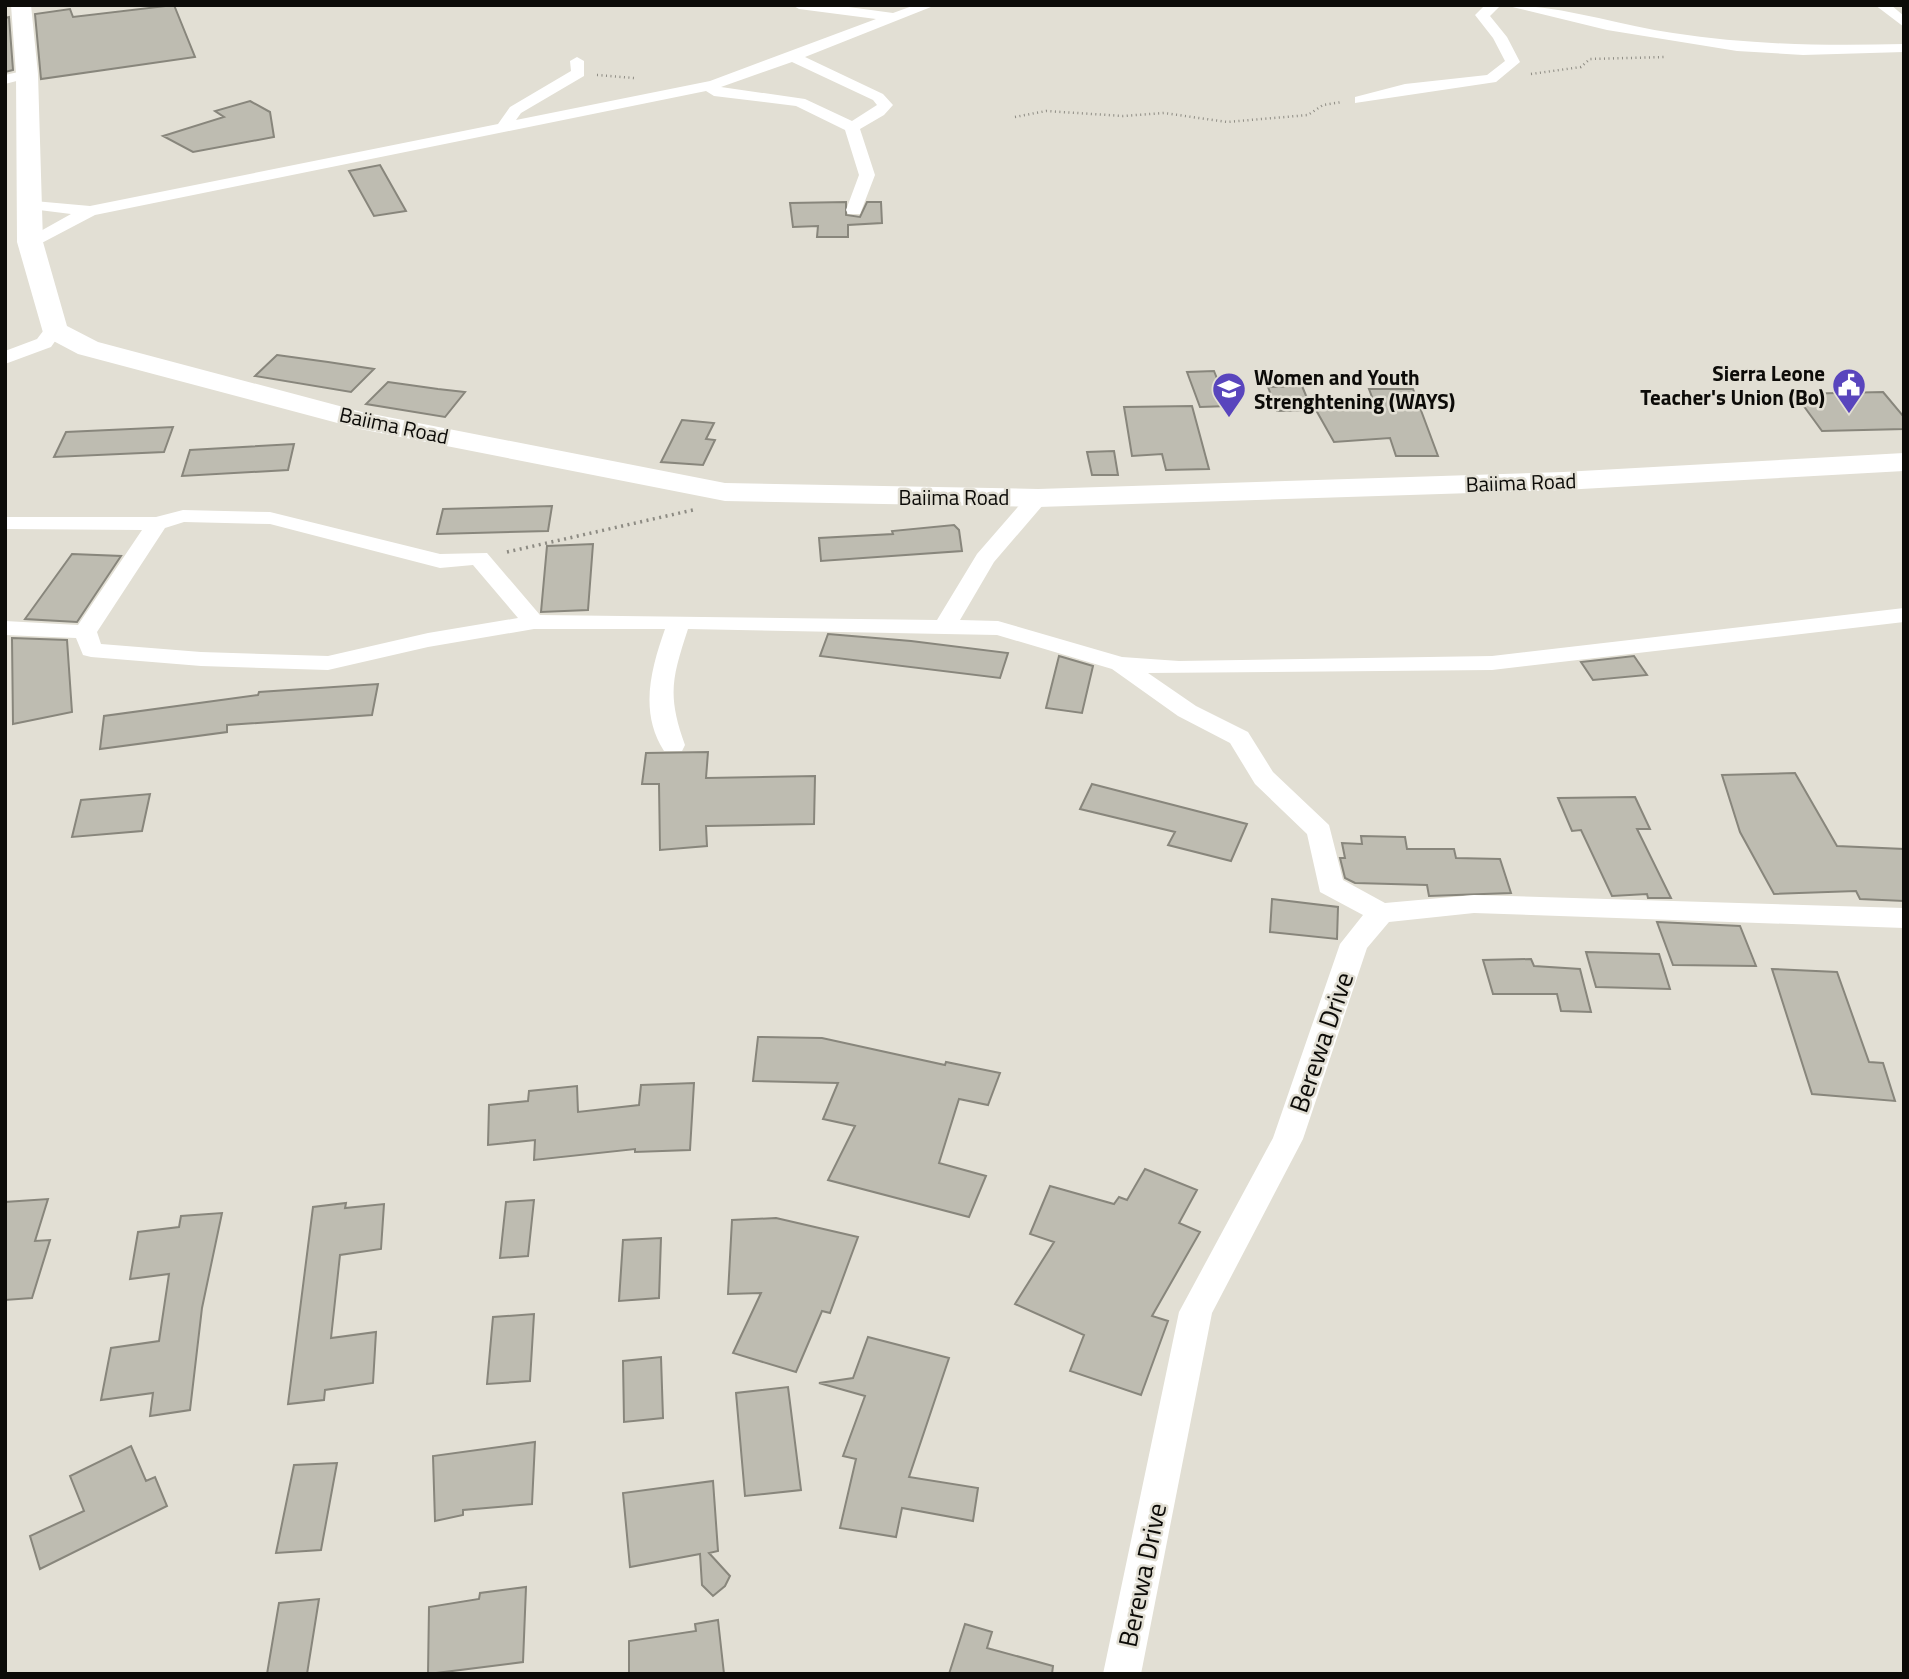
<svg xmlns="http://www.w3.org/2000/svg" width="1909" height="1679" viewBox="0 0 1909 1679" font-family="'Titillium Web',sans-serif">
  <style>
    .building { fill: #bebcb1; stroke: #88867c; stroke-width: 2 }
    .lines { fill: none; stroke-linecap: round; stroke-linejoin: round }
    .path-far1 { stroke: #8d8b83; stroke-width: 2.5; stroke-dasharray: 1 3.5; stroke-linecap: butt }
    .path { stroke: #8d8b83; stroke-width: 3.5; stroke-dasharray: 2 4.5; stroke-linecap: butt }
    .street { fill: #fff; fill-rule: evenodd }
    .secondary { fill: #fff; fill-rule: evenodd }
    .labels { text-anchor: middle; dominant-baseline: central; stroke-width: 5; stroke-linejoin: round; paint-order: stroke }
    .far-poi-label { font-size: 21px; font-weight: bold; fill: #0c0b08; stroke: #e2dfd4; text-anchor: end }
    .far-street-label { font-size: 21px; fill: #0c0b08; stroke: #e2dfd4 }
    .street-label { font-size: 26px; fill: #0c0b08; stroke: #e2dfd4 }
  </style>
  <rect width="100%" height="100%" fill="#e2dfd4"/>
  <!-- building -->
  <path class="building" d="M174,5l21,52 -154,22 -6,-65 35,-5 3,8z
    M9,17l4,53 -8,2v-54z
    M250,101l20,11 4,25 -81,15 -30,-16 61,-19 -9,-6z
    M380,165l26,46 -32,5 -25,-45z
    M846,202v13l14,2 7,-15h14l1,21 -34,2v12h-31l1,-11 -25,1 -3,-24z
    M277,355l51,7 46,7 -23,23 -96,-16z
    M1214,371l14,35 -28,1 -13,-35z
    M388,382l50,7 27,3 -20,25 -79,-13z
    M1302,386l10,24 -35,1 -9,-24z
    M1369,389h44l25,67h-42l-6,-18 -56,4 -18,-32 59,-5z
    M1883,392l21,25v12l-82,2 -27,-37z
    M1192,406l17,63 -43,1 -4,-16 -30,2 -8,-49z
    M682,420l32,3 -8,16 9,1 -12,25 -42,-3z
    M173,427l-9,25 -110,5 12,-25z
    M294,444l-6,26 -106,6 8,-26z
    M1114,451l4,24h-26l-5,-23z
    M552,506l-4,25 -111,3 6,-25z
    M954,525l5,5 3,21 -141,10 -2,-23 74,-4 -1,-3z
    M593,544l-5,66 -47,2 6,-66z
    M72,554l49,2 -44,66 -52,-3z
    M828,634l83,7 97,12 -8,25 -180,-22z
    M12,638l55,2 5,72 -59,12z
    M1059,656l34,10 -11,47 -36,-5z
    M1634,656l13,19 -54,5 -12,-18z
    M378,684l-6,31 -145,10v7l-127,17 4,-33 154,-21 1,-3z
    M708,752l-2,26 109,-2 -1,48 -108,2 1,20 -47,4 -1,-66h-17l4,-31z
    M1795,773l42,73 67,3v52l-44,-2 -4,-8 -82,3 -34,-62 -18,-57z
    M1092,784l155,40 -16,37 -63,-16 7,-13 -95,-23z
    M150,794l-8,37 -70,6 9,-37z
    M1635,797l15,32h-13l34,69h-23l-1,-4 -35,2 -31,-66 -9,1 -14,-33z
    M1361,836l44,1 2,12h47l2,9 44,1 11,34 -82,3 -2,-11 -72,-2 -10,-5 -5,-20h5l-3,-15 20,1z
    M1272,899l66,8 -1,32 -67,-7z
    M1657,922l83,4 16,40 -83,-1z
    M1586,952l73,2 11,35 -74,-2z
    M1531,959l3,7 46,3 11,43 -30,-1 -4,-17h-64l-10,-34z
    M1772,969l65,3 32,90 14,1 12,38 -83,-7z
    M758,1037l64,1 123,27 1,-3 54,11 -12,32 -29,-6 -20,64 47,13 -17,41 -141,-37 27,-54 -32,-7 15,-36 -85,-2z
    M694,1083l-4,67 -55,2v-3l-101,11 1,-20 -47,5 1,-40 39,-4 1,-10 48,-5 1,26 61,-7 2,-20z
    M1145,1169l52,21 -18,33 21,9 -48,84 16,5 -27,74 -71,-24 14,-36 -69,-31 39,-62 -24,-8 20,-48 64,18 5,-7 8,3z
    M48,1199l-13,42 15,-1 -18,58 -27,2v-98z
    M534,1200l-6,56 -28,2 6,-56z
    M346,1203l-1,5 39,-4 -3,45 -41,6 -9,83 45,-6 -3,51 -48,7 -1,10 -36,4 25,-197z
    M222,1213l-20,95 -12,102 -40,6 3,-23 -52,7 10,-52 48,-7 10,-67 -39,5 8,-47 41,-5 2,-11z
    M776,1218l82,19 -28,76 -8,-2 -26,61 -63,-19 28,-60 -33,1 4,-74z
    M661,1238l-2,60 -40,3 4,-61z
    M534,1314l-4,67 -43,3 6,-67z
    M868,1337l81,21 -40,119 69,11 -5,33 -71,-13 -6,29 -56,-9 16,-69 -13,-3 22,-60 -46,-13 34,-5z
    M661,1357l2,61 -39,4 -1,-61z
    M788,1387l13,103 -56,6 -9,-103z
    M535,1442l-3,62 -69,6v5l-28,6 -2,-65z
    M131,1446l15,35 9,-4 12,29 -127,63 -10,-33 54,-25 -14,-35z
    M337,1463l-16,87 -45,3 18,-88z
    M713,1481l5,70 -9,2 21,23 -5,10 -12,10 -11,-11 -2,-31 -70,13 -7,-74z
    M526,1587l-3,75 -95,12 1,-67 50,-8 1,-6z
    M319,1599l-12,75h-40l12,-71z
    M718,1620l6,54h-95v-33l67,-10 -1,-7z
    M965,1624l27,8 -5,16 66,18 -1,8h-103z"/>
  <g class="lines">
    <!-- path-far1 -->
    <path class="path-far1" d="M1531,74l50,-7 9,-8 75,-2
      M597,75l37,3
      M1015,117l31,-6 77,5 41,-3 63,9 81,-7 15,-10 19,-3"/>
    <!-- path -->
    <path class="path" d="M507,552l186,-42"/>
    <!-- street -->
    <path class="street" d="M792,5h42l59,8 22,-8h21l-131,52 78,37 10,11 -9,10 -24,14 15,46 -15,39h-12l-2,-4 13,-35 -14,-45 -49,-24 -82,-10 -8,-5 -611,124 -59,31h-12l-3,-4 50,-28 -48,-6 -2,-4 2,-4 67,6 408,-82 12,-17 61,-36 -1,-10 7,-4 7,4v15l-63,37 -5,7 194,-39 166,-62 -77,-10zM792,62l81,38 4,5 -25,16 -47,-22 -84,-12z
      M1485,5h16l-11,11 17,21 13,25 -24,20 -141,21v-6l50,-13 82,-9 18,-14 -12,-23 -18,-23z
      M1504,5c57,0 113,20 169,28 78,12 153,13 231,11v8l-101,3 -66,-4 -130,-21z
      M1875,5h16l13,11v11z
      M27,70l7,4 -2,3 -27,7v-9z
      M54,324l9,6 -12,17 -46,17v-13l32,-12 10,-13z
      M1038,492l11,6 -55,64 -34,58 38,1 124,36 57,4 313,-5 412,-48v14l-412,48 -344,3 48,33 52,26 25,40 56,53 14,55 42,23 89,-8 430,13v20l-430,-15 -85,9 -22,26 -64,191 -91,174 -71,361h-38l76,-362 94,-174 67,-194 23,-29 -43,-23 -13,-58 -52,-50 -25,-41 -52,-27 -66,-47 -115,-34 -309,-6c-16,49 -21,66 -3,116l-3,6h-18c-25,-39 -13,-82 1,-122h-131l-106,18 -100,23 -127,-4 -110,-9 -8,-2 -7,-17 -71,-3v-14l73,4 64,-95 -137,-1v-12h151l27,-7 87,2 170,42 47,-1 53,62 397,5 40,-66 53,-61zM184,522l86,2 170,44 33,-3 45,53 -90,15 -100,23 -127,-4 -100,-8 -4,-12 68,-104z"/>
    <!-- secondary -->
    <path class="secondary" d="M11,5h20l7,69 5,168 24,84 31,16 264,70 363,71 313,6 525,-17 341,-19v18l-341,19 -525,17 -313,-6 -365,-72 -282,-75 -34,-18 -27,-94 -1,-168z"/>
  </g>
  <!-- icons -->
  <defs>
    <g id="civic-pin" transform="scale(1.75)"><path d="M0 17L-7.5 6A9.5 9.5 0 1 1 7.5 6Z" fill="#5945bd" stroke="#e2dfd4"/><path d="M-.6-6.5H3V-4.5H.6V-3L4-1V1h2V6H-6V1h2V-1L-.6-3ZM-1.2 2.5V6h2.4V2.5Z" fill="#fff"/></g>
    <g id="school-pin" transform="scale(1.75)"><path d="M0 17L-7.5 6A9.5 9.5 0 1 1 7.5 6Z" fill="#5945bd" stroke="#e2dfd4"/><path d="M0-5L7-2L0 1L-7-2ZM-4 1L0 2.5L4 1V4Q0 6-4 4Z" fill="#fff"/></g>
  </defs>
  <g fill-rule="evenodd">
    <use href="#civic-pin" x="1849" y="385"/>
    <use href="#school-pin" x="1229" y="389"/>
  </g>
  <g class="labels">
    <!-- far-poi labels -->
    <g class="far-poi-label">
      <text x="1825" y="373">Sierra Leone<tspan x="1825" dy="24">Teacher's Union (Bo)</tspan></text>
      <text x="1254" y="377" text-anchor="start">Women and Youth<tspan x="1254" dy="24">Strenghtening (WAYS)</tspan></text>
    </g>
    <!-- far-street labels -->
    <g class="far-street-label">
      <text transform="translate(394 425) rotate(12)">Baiima Road</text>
      <text transform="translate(1521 482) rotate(-2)">Baiima Road</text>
      <text x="954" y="497">Baiima Road</text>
    </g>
    <!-- street labels -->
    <g class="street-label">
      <text transform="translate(1321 1042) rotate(-71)">Berewa Drive</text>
      <text transform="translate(1142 1575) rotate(-78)">Berewa Drive</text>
    </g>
  </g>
  <!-- border -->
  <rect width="1909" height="1679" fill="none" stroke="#0c0b08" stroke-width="14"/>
</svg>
